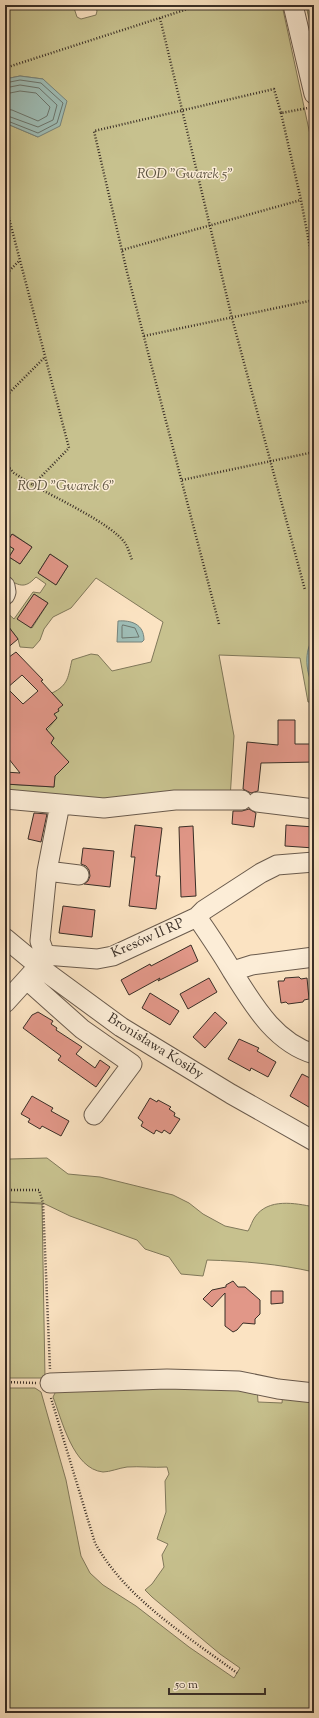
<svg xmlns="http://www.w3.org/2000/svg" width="319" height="1718" viewBox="0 0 319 1718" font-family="'Sorts Mill Goudy',serif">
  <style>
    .green { fill: #c7c18e; stroke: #80785a; fill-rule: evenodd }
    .water { fill: #9fbeb7; stroke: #76847d }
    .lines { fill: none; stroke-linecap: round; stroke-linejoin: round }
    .shore { stroke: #6c766e; stroke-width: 1 }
    .building { fill: #e19788; stroke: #392e26; fill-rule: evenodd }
    .minor-casing { stroke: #6a5b4d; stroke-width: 21 }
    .path { stroke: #392e26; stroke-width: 2.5; stroke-dasharray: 1 2; stroke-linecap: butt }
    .minor { stroke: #fcedd7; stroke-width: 19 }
    .labels { text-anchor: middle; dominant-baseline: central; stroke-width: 3; stroke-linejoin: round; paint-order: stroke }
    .park-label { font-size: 14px; font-style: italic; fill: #5c5340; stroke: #fcedd7 }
    .street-label { font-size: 14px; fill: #392e26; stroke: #fcedd7 }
  </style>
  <rect width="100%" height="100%" fill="#fbe3c2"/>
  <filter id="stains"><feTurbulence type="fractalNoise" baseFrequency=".005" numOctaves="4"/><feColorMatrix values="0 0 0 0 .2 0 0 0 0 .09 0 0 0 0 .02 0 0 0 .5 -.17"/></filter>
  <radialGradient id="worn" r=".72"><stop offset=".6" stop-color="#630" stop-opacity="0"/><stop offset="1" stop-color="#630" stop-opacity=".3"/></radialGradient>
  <!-- green -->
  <path class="green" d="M5,5h68l4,12 4,2 15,-4 1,-4 -2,-6h187l32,148v485l-3,4 -3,28 6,17v15h-6l-8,-44 -81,-3 15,81 -4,63 -127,6 -98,-9v-12l49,3 1,-12 -4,-32 3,-5 -7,-8 10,-12 -3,-4 5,-4 -5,-4 6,-4 -8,-9c17,-8 16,-17 20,-33l19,-6 7,1 14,16 39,-9 12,-40 -67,-44 -25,30 -18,9 -9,12 -4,11 -7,8 -13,-1 -2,-8 -13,-17v-11l9,8 19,-27 7,1 6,-9 -10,-7c-12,13 -17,8 -31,1v-19l5,-9 -5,-4v-67l5,-5 -5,-5v-346l33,14 15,-48 -10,-10 -23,-3 -15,3zM13,534l19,13 -12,17 -11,-7 5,-8 -8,-5zM50,554l18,12 -12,19 -18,-12zM34,594l14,9 -16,25 -14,-9z
    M306,5h8v38z
    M5,1155l5,4 37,-1 21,16 32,3 73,18 16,8 14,11 22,12 23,5c3,-5 4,-10 7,-14 13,-19 40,-14 59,-10v65c-35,-8 -71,-11 -107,-12l-4,16 -22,-2 -12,-17 -24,-8 -8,-9 -67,-24 -27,-13 -38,-1z
    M5,1202l37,2 3,174h-40z
    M257,1387l1,15 24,1 1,-11 31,4v317h-309v-325h30l6,4 25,88 15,76 9,17 13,12 33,21 53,41 45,31 6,-10 -20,-14 -68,-57 -7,-7 7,-6 12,-17 -2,-12 6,-11 -11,-5 9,-27 -1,-31 4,-7 -2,-7c-14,1 -27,-1 -40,0 -8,1 -17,5 -24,5 -30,-3 -41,-52 -50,-75l4,-8z"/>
  <!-- water -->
  <path class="water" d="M20,76l23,3 24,22 -7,25 -22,11 -33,-14v-44z
    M118,621c13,-1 26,3 26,19l-2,2h-25z
    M314,638v49c-8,-12 -11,-37 0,-49z"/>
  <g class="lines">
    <!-- shore -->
    <path class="shore" d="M5,83l15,-3 21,3 22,20 -6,20 -19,10 -33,-13
      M5,88l15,-3 19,3 18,17 -4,15 -15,7 -33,-12
      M5,94l15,-3 16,2 14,14 -3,9 -9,5 -26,-11 -7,-1
      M123,625l12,3 4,9 -17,1v-11z"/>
  </g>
  <!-- building -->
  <path class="building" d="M12,534l20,13 -12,17 -11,-7 5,-8 -8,-5z
    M50,554l18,12 -12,19 -18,-12z
    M34,594l14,9 -17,25 -14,-9z
    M5,622l13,17 -13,11z
    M16,652l27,28 -2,1 22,24 -5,4 1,2 -5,3 3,4 -11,11 8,9 -3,5 18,19 -14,14 -1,11 -49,-3v-12l15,1 -15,-19v-94zM22,675l16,16 -15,13 -16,-16z
    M278,720h17v24h19v18l-53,1 -3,28 -7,2 -8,-4 4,-47 31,3z
    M249,809l7,4 -2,14 -22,-3 1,-13h9z
    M34,813l13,1 -6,28 -13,-3z
    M135,825l27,3 -6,48h4l-4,33 -27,-3 6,-49h-4z
    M286,825l28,2v21l-29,-2z
    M193,826l3,70 -15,1 -2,-70z
    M83,848l31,3 -4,36 -26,-3 4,-3 2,-5 -1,-6 -3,-4 -5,-2z
    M63,906l32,4 -3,27 -33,-4z
    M191,945l7,16 -40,20 2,-3 -31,17 -8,-15 29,-16 1,2z
    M299,977l2,2 6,-1 2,21 -5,1 -1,2 -15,2 -2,-2 -5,1 -3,-22h6l1,-3z
    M209,978l8,14 -29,17 -8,-15z
    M150,993l29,18 -9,14 -28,-17z
    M38,1012l15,9 -2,3 6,4 -1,2 26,17 -6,7 19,14 5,-8 10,7 -14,20 -38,-27 3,-4 -38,-28 9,-13z
    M215,1012l12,11 -22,25 -12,-11z
    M239,1039l20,9 -2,3 19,11 -8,15 -17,-9 -1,3 -22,-12z
    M302,1074l12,6v30l-24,-14z
    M32,1096l21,12 -2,3 18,10 -8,15 -19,-10 -2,3 -12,-7 2,-3 -9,-5z
    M150,1098l7,4 1,-2 13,7 -2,2 6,4 -1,3 6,3 -10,15 -6,-4 -2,3 -6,-3 -2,4 -13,-8 2,-4 -5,-4z
    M233,1281l5,6h7l15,13v14l-5,5v5l-12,-1 -6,7 -4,2 -8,-6v-33l-13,14 -9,-8 9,-9 14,-3v-2z
    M271,1291h12v12l-12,1z"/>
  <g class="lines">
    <!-- minor casing -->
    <g class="minor-casing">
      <path id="minor" d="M293,5l21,89
        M5,586l1,6 -1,3
        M5,799l99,9 71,-8h67
        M257,802l57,7
        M47,871l32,4
        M197,917c12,18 24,35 35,54 21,33 42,71 82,83
        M5,938l41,34 75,55 110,67 83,47
        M45,955l52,4 16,-3 84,-39 7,-7 57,-37 16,-8 37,-3
        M45,955l-5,-14 7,-70 13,-67
        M233,971l19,-6 62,-8
        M27,980l55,49 50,35 -38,51
        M5,1003l29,-32
        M50,1383l117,-4 72,2 39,8 36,4"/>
    </g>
    <!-- path -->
    <path class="path" d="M160,18l72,300 73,272
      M5,68l195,-63
      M281,113l20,87 13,69
      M5,203l64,245 -36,37 -19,-12 -9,-10
      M122,250l179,-50
      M5,275l14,-14
      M144,336l170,-36
      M5,397l40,-40
      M5,473l5,-5
      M182,480l132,-28
      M33,485c21,12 79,39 92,58 3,4 5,12 7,17
      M219,624l-92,-352 -33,-141 180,-42 7,24 27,-5
      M5,1190h34l4,13 7,166
      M5,1382l31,1
      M51,1398l44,145c32,57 91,92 142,130"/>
    <!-- minor -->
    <use href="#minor" class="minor"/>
  </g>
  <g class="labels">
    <!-- park labels -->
    <g class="park-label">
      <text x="185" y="175">ROD "Gwarek 5"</text>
      <text x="66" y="487">ROD "Gwarek 6"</text>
    </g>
    <!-- street labels -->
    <g class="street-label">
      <text transform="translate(148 939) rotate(-24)">Kresów II RP</text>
      <text transform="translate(155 1047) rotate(32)">Bronisława Kosiby</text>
    </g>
  </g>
  <!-- margin -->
  <rect width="319" height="1718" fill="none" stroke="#fbe3c2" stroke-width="20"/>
  <rect x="6" y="6" width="307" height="1706" fill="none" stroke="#392e26" stroke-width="2"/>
  <rect x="10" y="10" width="299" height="1698" fill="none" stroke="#392e26"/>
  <!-- scale -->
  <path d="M169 1688v6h96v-6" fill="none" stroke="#392e26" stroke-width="2"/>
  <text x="175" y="1688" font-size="12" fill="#392e26" stroke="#fcedd7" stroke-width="3" paint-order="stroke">50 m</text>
  <rect width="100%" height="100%" filter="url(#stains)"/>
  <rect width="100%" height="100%" fill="url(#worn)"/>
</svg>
